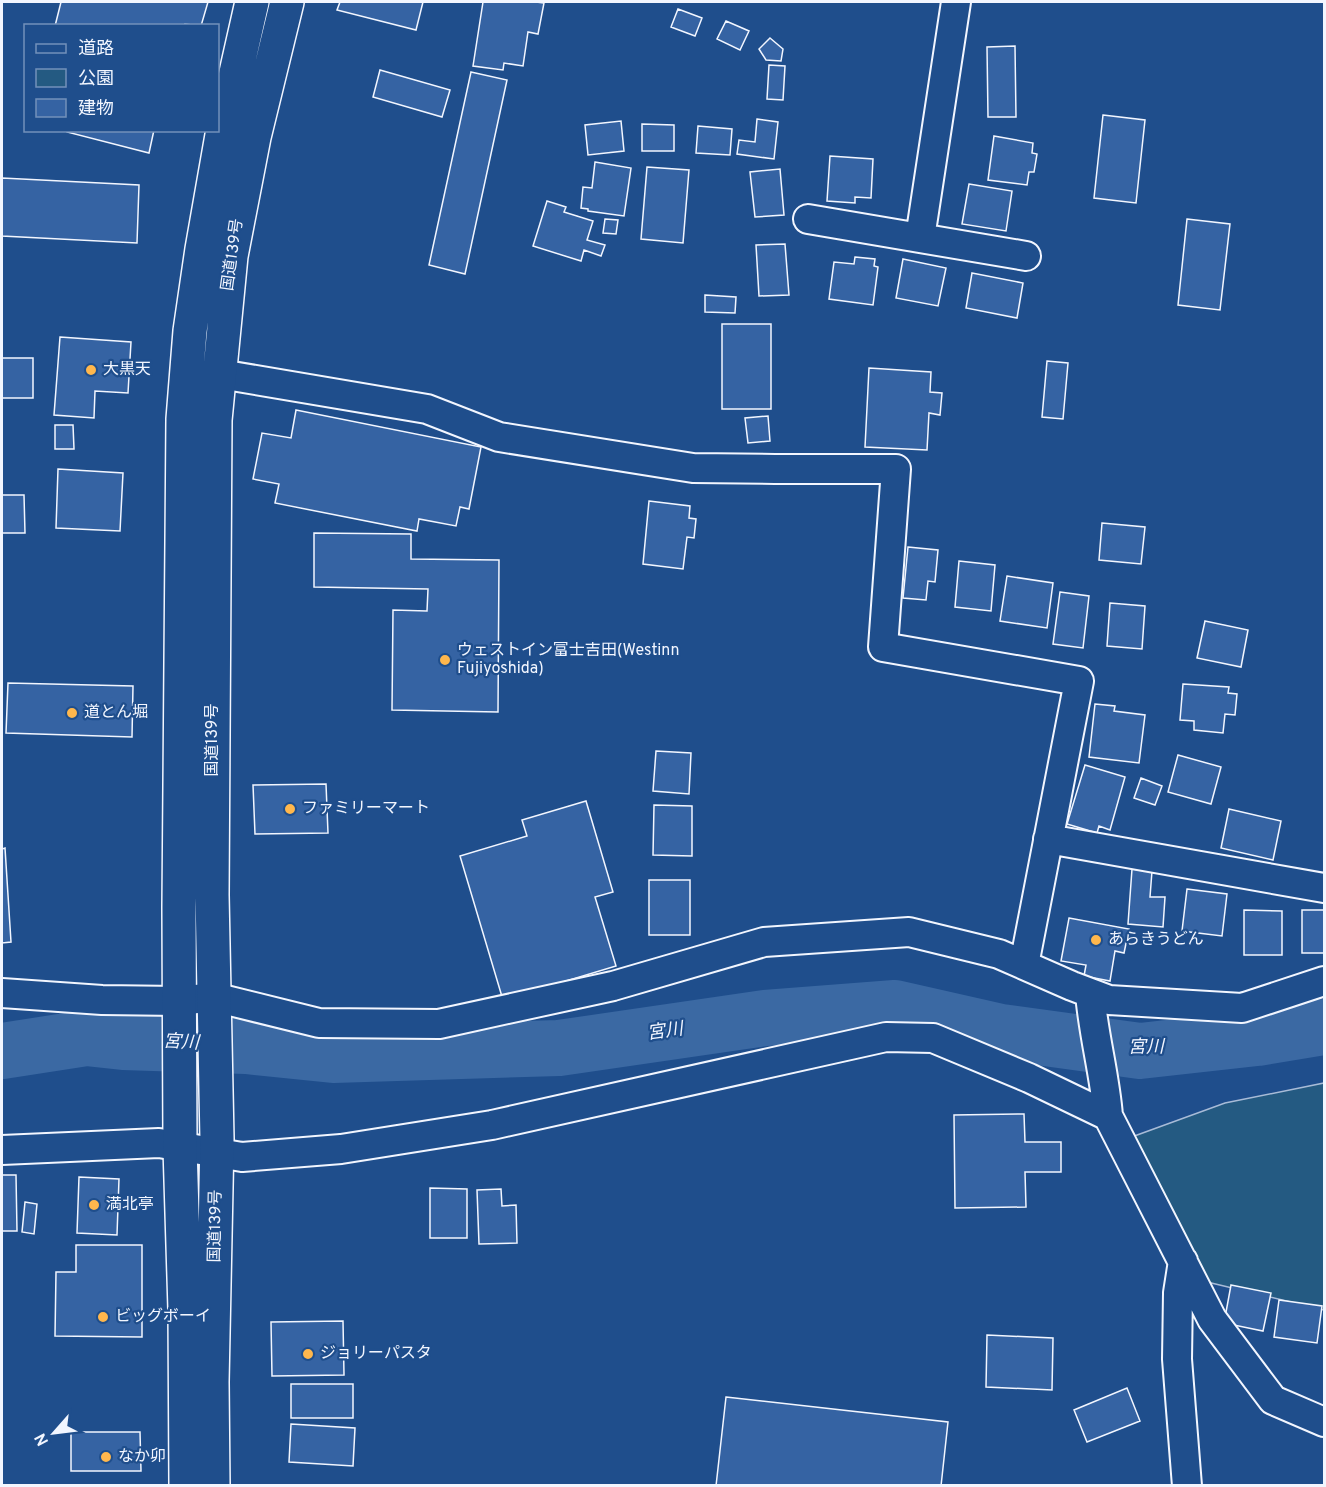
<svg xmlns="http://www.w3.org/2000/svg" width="1326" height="1487" viewBox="0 0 1326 1487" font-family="Overpass,'Noto Sans JP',sans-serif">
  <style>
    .green { fill: #245a82; stroke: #a8bbd7; stroke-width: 1.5 }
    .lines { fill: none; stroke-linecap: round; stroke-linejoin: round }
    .river { stroke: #3b69a3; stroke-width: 56 }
    .building { fill: #3563a3; stroke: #f2f6ff; stroke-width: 1.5 }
    .street-casing { stroke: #f2f6ff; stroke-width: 32 }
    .highway-casing { stroke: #f2f6ff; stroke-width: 36 }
    .street { stroke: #1f4e8c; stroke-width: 28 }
    .highway { stroke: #1f4e8c; stroke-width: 33 }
    .poi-dot { fill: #ffb74d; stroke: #1f4e8c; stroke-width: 2 }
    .labels { text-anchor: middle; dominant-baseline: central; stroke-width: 4.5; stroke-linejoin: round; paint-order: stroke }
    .street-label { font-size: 16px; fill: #f2f6ff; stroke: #1f4e8c }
    .poi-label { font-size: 16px; fill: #f2f6ff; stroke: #1f4e8c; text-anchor: start }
    .water-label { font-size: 18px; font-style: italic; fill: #f2f6ff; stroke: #1f4e8c }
  </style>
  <rect width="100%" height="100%" fill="#1f4e8c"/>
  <!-- green -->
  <path class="green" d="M1324,1083v227l-146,-35 -71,-129 118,-43z"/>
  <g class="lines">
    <!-- river -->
    <path class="river" d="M2,1051l84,-13 37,4 123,4 87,9 226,-7 206,-30 130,-10 106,24 139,19 117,-13 67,-11"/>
  </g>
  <!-- building -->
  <path class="building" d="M61,2h147l-7,24 -16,-2v2h-130z
    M340,2h83l-7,28 -79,-20z
    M483,2h53l8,1 -6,31 -10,-2 -5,34 -19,-3 -1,7 -30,-4z
    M678,9l24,9 -7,18 -24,-9z
    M726,21l23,10 -9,19 -23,-11z
    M770,38l13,11 -2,12 -15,-1 -7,-11z
    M1015,46l1,71h-28l-1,-70z
    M769,65l16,1 -2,34 -16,-1z
    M380,70l70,20 -8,27 -69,-20z
    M471,72l36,8 -42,194 -36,-9z
    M1103,115l42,5 -9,83 -42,-5z
    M757,119l21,3 -4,37 -37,-5 2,-14 16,2z
    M621,121l3,30 -36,4 -3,-30z
    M642,124l32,1v26h-32z
    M698,126l34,3 -2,26 -34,-2z
    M67,130h87l-5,23 -82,-21z
    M994,136l39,7 -1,10 5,1 -3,18h-5l-2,13 -39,-5z
    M830,156l43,3 -2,39 -16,-1v6l-28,-2z
    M595,162l36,6 -7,48 -36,-5v-2l-7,-1 2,-21 9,1z
    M647,167l42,3 -6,73 -42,-4z
    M780,169l4,46 -29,2 -5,-45z
    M2,178l137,7 -2,58 -135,-7z
    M969,184l43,7 -6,40 -44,-7z
    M547,201l19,6 -2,5 29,9 -6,19 18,5 -4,11 -17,-6 -3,11 -48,-15z
    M605,219l13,1 -2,14 -13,-1z
    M1187,219l43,5 -10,86 -42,-5z
    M785,244l4,51 -30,1 -3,-51z
    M855,257l20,2 -1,7 4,1 -5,38 -44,-6 5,-37 20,2z
    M903,259l43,9 -8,38 -42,-8z
    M972,273l51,10 -6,35 -51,-10z
    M705,295l31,2 -1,16 -30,-1z
    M722,324h49v85h-49z
    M60,337l71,5 -3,51 -33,-2 -1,27 -40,-3z
    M2,358h31v40h-31z
    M1047,361l21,2 -5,56 -21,-2z
    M869,368l62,4 -1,20 12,1 -2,22 -11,-2 -2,37 -62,-3z
    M296,410l185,37 -12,62 -9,-2 -4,19 -37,-7 -2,12 -142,-28 4,-19 -26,-5 9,-46 29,5z
    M768,416l2,25 -22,2 -3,-25z
    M55,425h18l1,24h-19z
    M58,469l65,4 -3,58 -64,-3z
    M2,495h22l1,38h-23z
    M649,501l41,5 -1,12 7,1 -2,19 -7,-1 -4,32 -40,-5z
    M1102,523l43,4 -4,37 -42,-4z
    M314,533l97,1v25l88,1 -1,152 -106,-2 1,-100 34,1 1,-22 -114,-2z
    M908,547l30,3 -3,32 -7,-1 -2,19 -23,-2z
    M959,561l36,4 -4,46 -36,-4z
    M1007,576l46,7 -6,45 -47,-7z
    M1060,592l29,4 -6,52 -30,-4z
    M1110,603l35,3 -3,43 -35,-3z
    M1205,621l43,9 -7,37 -44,-9z
    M8,683l125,3 -1,51 -126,-4z
    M1183,684l46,3 -1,6 9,1 -2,21 -10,-1 -2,19 -29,-3v-9l-14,-1z
    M1095,704l20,2 -1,5 31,4 -6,48 -50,-6z
    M656,751l35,2 -2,41 -36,-3z
    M1178,755l43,12 -10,37 -43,-12z
    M1085,765l40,12 -15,53 -11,-4 -2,7 -30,-9z
    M1141,778l21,8 -7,19 -21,-7z
    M326,784l2,49 -73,1 -2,-49z
    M586,801l27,91 -18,5 21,69 -113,34 -43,-144 67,-20 -5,-16z
    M654,805l38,1v50l-39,-1z
    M1229,809l52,12 -8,39 -52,-12z
    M5,848l6,94 -9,1v-94z
    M1132,869l20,2 -2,26h15l-2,30 -35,-3z
    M649,880h41v55h-41z
    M1187,889l40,5 -5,42 -40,-5z
    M1244,910l38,1v44h-38z
    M1302,910h22v43h-22z
    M1069,918l60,11 -5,24 -9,-2 -5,30 -26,-5 2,-11 -25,-4z
    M1024,1114l1,28h36v30h-36l1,35 -71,1 -1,-93z
    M2,1175h14l1,56h-15z
    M79,1177l40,2 -2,56 -40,-2z
    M430,1188l37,1v49h-37z
    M501,1189l1,17 14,-1 1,38 -38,1 -2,-54z
    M25,1202l12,2 -3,30 -12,-2z
    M76,1245h66v92l-87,-1 1,-64h20z
    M1231,1285l40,8 -8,38 -39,-8z
    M1279,1300l43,6 -5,37 -43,-6z
    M343,1321l1,54 -72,1 -1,-54z
    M987,1335l66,3 -1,52 -66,-3z
    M291,1384h62v34h-62z
    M1127,1388l13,33 -53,21 -13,-32z
    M726,1397l222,25 -7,64h-225z
    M291,1424l64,4 -2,38 -64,-4z
    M71,1432h69l1,39h-70z"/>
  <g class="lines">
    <!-- street casing -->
    <g class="street-casing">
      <path id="street" d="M808,219l218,37
        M920,238l36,-236
        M220,374l207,35 72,28 194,31 82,1h121l-13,178 196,34 -55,284
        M1048,839l276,49
        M2,993l100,7 77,1 35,-4 105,26 120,1 174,-38 151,-44 145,-10 90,22 73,32 37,14 133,8 82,-27
        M1090,993c3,41 15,82 18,123
        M2,1150l157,-7 83,14 99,-8 151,-24 394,-88 47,1 96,40 79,38 104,203 61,81 51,22
        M1183,1261l-5,32 -1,66 10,127"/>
    </g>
    <!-- highway casing -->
    <g class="highway-casing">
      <path id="highway" d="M186,1486l-1,-176 -5,-162 -1,-241 4,-488 7,-88 12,-82 20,-114 30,-133
        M213,1486l-1,-104 5,-243 -5,-244 3,-475 16,-164 23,-119 33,-135"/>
    </g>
    <!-- street -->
    <use href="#street" class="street"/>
    <!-- highway -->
    <use href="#highway" class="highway"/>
  </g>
  <!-- markers -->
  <g class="poi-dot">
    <circle cx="91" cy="370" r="6"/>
    <circle cx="445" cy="660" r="6"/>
    <circle cx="72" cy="713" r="6"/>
    <circle cx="290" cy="809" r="6"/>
    <circle cx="1096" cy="940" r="6"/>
    <circle cx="94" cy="1205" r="6"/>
    <circle cx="103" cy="1317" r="6"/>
    <circle cx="308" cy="1354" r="6"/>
    <circle cx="106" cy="1457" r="6"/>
  </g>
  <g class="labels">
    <!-- street labels -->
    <g class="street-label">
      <text transform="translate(233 255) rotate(-82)">国道139号</text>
      <text transform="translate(213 740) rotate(-90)">国道139号</text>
      <text transform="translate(216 1226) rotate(-89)">国道139号</text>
    </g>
    <!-- poi labels -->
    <g class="poi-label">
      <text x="103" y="370">大黒天</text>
      <text x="457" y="651">ウェストイン富士吉田(Westinn<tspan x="457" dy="18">Fujiyoshida)</tspan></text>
      <text x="84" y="713">道とん堀</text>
      <text x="302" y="809">ファミリーマート</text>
      <text x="1108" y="940">あらきうどん</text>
      <text x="106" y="1205">満北亭</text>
      <text x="115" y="1317">ビッグボーイ</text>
      <text x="320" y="1354">ジョリーパスタ</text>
      <text x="118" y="1457">なか卯</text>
    </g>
    <!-- water labels -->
    <g class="water-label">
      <text transform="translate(665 1032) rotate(-8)">宮川</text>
      <text transform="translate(181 1043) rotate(3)">宮川</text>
      <text transform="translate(1146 1048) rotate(-1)">宮川</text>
    </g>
  </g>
  <!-- border -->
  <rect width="1326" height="1487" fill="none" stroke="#f2f6ff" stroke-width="6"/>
  <!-- legend -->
  <rect x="24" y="24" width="195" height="108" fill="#1f4e8c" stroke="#7391ba" stroke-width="1.5"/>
  <rect x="36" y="44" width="30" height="9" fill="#1f4e8c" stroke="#7391ba" stroke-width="1.5"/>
  <text x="78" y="54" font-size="18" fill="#f2f6ff">道路</text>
  <rect x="36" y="69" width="30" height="18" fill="#245a82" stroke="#7391ba" stroke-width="1.5"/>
  <text x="78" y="84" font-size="18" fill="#f2f6ff">公園</text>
  <rect x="36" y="99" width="30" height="18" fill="#3563a3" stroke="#7391ba" stroke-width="1.5"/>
  <text x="78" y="114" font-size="18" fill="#f2f6ff">建物</text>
  <!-- north arrow -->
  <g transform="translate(54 1433) rotate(242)" stroke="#1f4e8c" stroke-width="4.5" paint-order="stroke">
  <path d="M0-4.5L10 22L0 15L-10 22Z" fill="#f2f6ff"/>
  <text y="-9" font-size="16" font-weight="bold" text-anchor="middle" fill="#f2f6ff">N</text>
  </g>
</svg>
